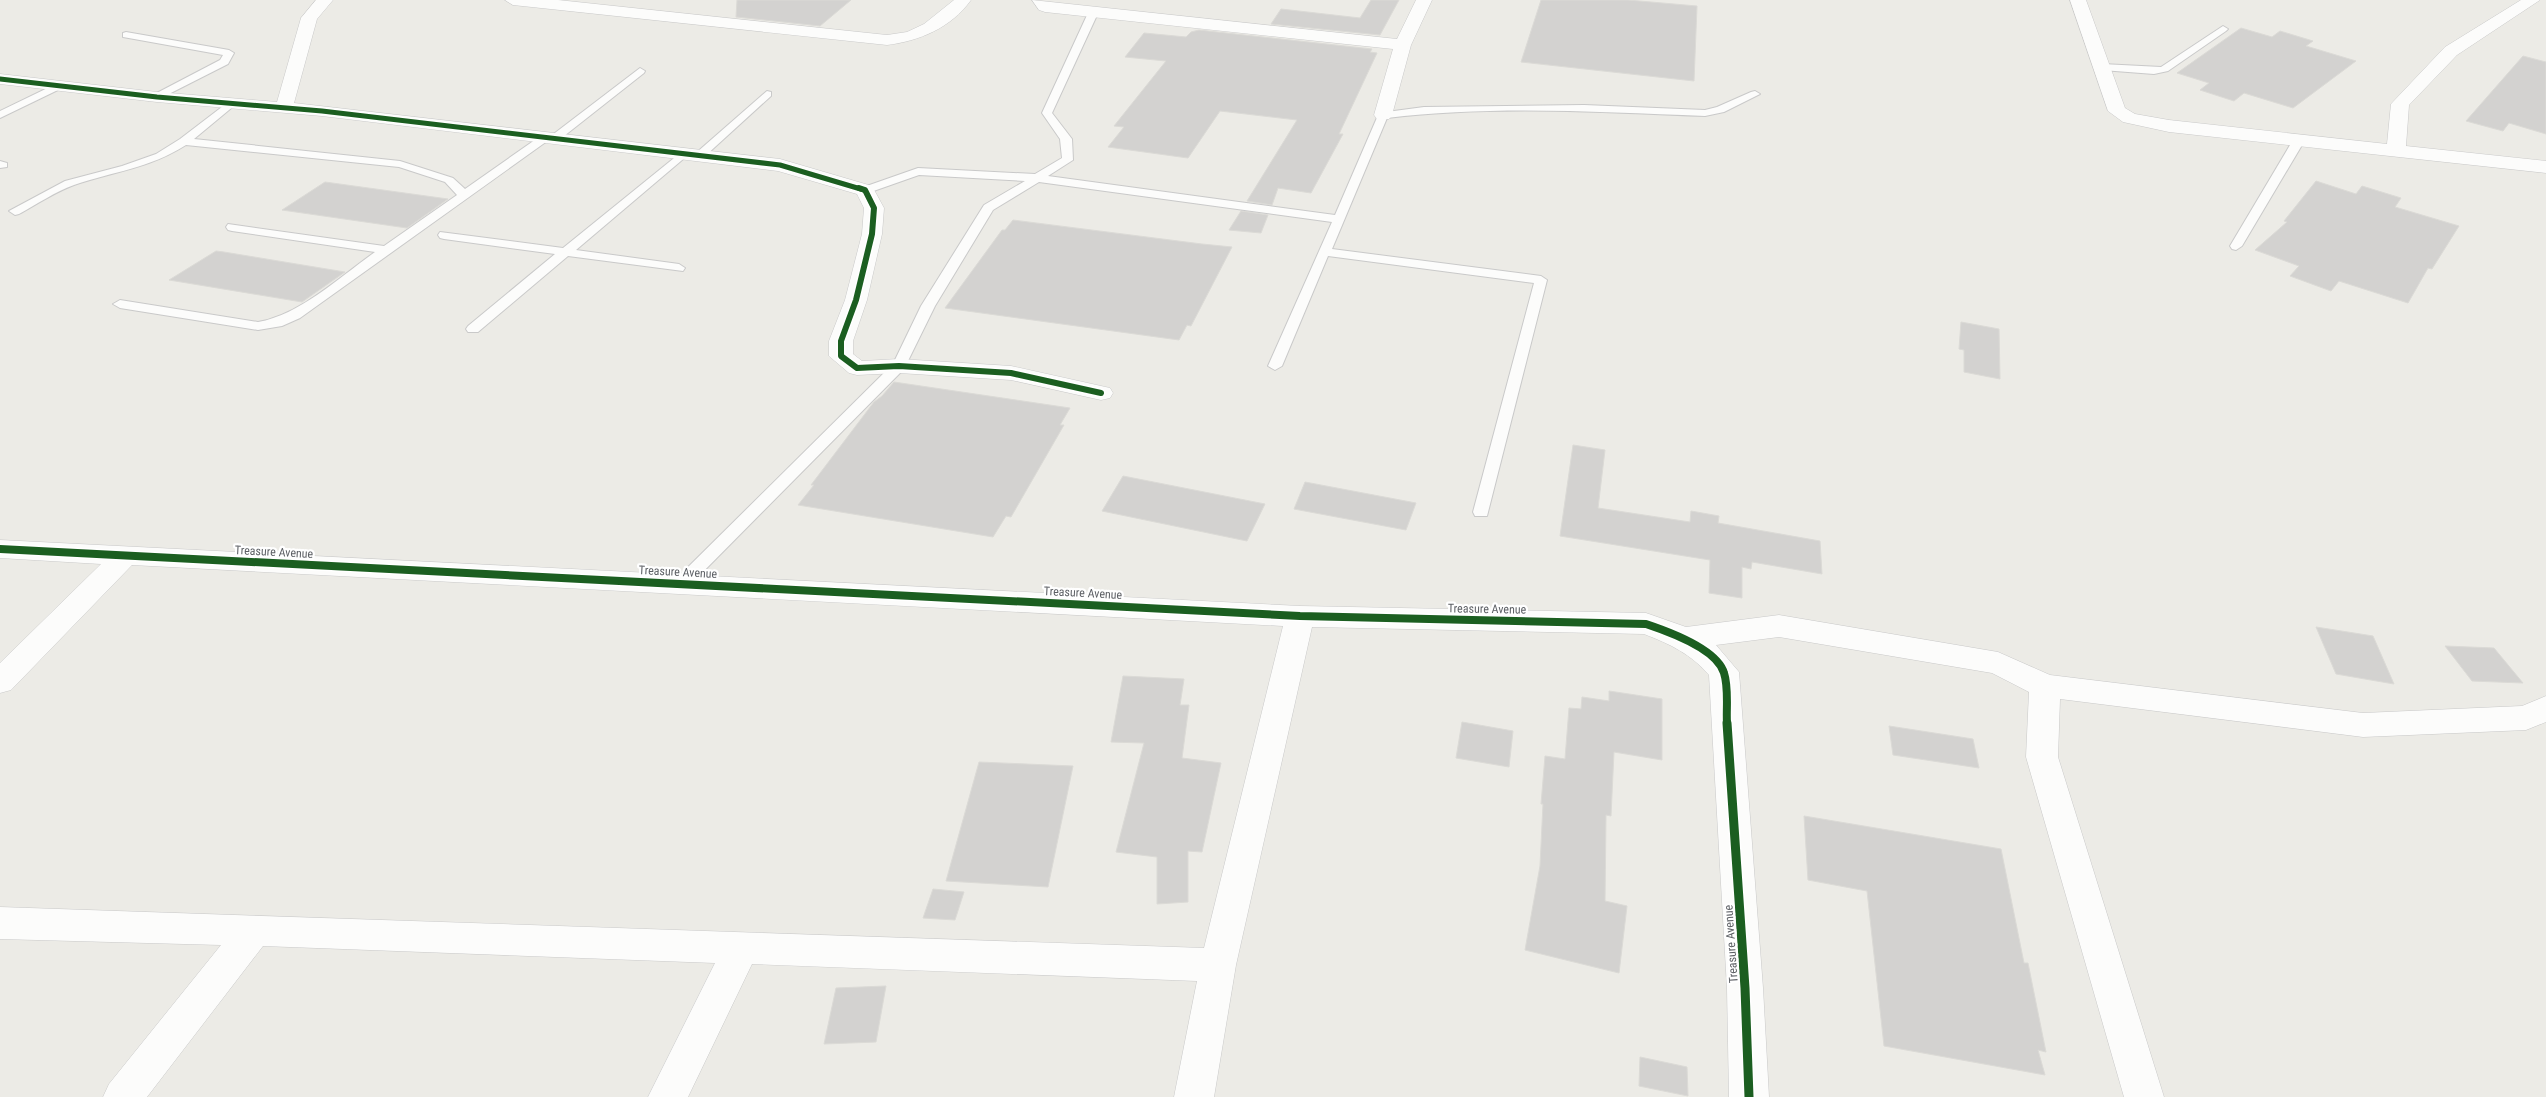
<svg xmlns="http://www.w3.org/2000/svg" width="2546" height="1097" viewBox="0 0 2546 1097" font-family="'Roboto Condensed',sans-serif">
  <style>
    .building { fill: #d3d2d0; stroke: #dbdad6 }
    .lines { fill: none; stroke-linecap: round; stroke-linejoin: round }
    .lane-casing { stroke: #c9c9c9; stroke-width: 2 }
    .street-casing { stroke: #c9c9c9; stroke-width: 1 }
    .lane { fill: #fcfcfb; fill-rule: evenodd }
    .street { fill: #fcfcfb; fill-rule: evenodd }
    .cycleway-far3-casing { stroke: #fff; stroke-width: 7 }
    .cycleway-far2-casing { stroke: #fff; stroke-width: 9 }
    .cycleway-far1-casing { stroke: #fff; stroke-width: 11 }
    .cycleway-casing { stroke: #fff; stroke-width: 12 }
    .cycleway-far3 { stroke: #1b5e20; stroke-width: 5 }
    .cycleway-far2 { stroke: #1b5e20; stroke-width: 6 }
    .cycleway-far1 { stroke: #1b5e20; stroke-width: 8 }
    .cycleway { stroke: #1b5e20; stroke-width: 9 }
    .labels { text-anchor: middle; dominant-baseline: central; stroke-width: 4.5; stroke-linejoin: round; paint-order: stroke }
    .street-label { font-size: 12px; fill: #5c5f64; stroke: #fff }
  </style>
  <rect width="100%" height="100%" fill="#ecebe6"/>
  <!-- building -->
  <path class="building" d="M737,0h114l-31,26 -84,-9z
    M1371,0h28l-19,35 -109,-11 10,-15 79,9z
    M1541,0h87l69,6 -3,75 -173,-19z
    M2241,28l31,9 8,-6 33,10 -7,5 50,15 -63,47 -49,-15 -10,8 -34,-11 9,-7 -32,-10z
    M1199,30l173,19 -2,3 7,1 -38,81h4l-32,59 -33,-5 -6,17 -25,-4 50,-81 -77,-9 -32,47 -80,-11 16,-20 -10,-1 52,-65 -41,-4 19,-24 42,4 5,-5z
    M2523,56l23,6v72l-37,-11 -6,8 -37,-10z
    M2316,181l40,13 6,-8 39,12 -6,9 64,19 -27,43 -4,-1 -20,35 -69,-22 -8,10 -41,-15 9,-10 -44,-16 32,-28 -3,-1z
    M325,182l123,17 -41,29 -125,-18z
    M1241,211l27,4 -7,18 -32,-3z
    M1013,220l189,24 30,3 -41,79 -4,-1 -8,15 -234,-32 57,-78h3z
    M216,251l8,1 121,20 -43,30 -133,-22z
    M1961,322l38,7 1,50 -36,-7v-22l-5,-1z
    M894,382l176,26 -10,17h4l-53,92 -5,-1 -13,21 -195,-32 16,-20h-3l63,-83 8,-6z
    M1573,445l32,5 -7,58 92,14 1,-11 28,5 -1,7 102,18 2,33 -70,-12 -1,7 -9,-2v31l-33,-5 1,-33 -150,-24z
    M1123,476l142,28 -18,37 -145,-30z
    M1305,482l111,21 -10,27 -112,-21z
    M2316,627l57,9 21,48 -58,-10z
    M2445,646l49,2 29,35 -51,-2z
    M1123,676l61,3 -4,26h9l-7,53 39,5 -19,89 -14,-1v51l-31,2v-47l-41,-5 28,-109 -33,-1z
    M1609,691l53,8v61l-48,-8 -3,64 -5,-1 -1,86 22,5 -8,67 -94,-23 15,-84 3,-62h-2l4,-48 20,3 4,-51 12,1 1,-12 27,4z
    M1462,722l51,9 -4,36 -53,-9z
    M1889,726l84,13 6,29 -86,-13z
    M979,762l94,4 -25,121 -102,-6z
    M1804,816l197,33 23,114h4l18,89 -8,-2 7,25 -161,-29 -17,-155 -59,-11z
    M933,889l31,3 -9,28 -32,-2z
    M886,986l-10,56 -52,2 12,-56z
    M1640,1057l47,10 1,29 -49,-10z"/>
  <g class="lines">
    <!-- lane casing -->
    <g class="lane-casing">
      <path id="lane" d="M1093,10l5,3 -46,100 20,26 1,21 -25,16 287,39 44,-102 45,-6 160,-2 121,5 12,-3 34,-15 4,-1 5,3 -36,18 -19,4c-105,-4 -213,-11 -318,2l-55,131 209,27 6,4 -60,236h-12l-2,-4 61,-229 -206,-27 -46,110 -7,4 -7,-4 64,-144 -293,-40 -46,28 -58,96 -31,63 -217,219h-12l-2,-4 2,-4 218,-216 28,-58 63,-101 41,-24 -106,-6 -54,19 -4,-2v-4l57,-20 117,6 27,-16 -2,-19 -18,-26 46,-100z
        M2223,26l5,3 -2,2 -58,40 -14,3 -52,-4 -5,-3 5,-3 59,3z
        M126,32l103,18 5,3 -6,11 -71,36 -5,-3 1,-2 67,-35 3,-5 -100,-18v-4z
        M640,68l5,3 -1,2 -85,67 -9,-1 -250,179 -18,8 -24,4 -138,-22 -7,-4 7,-4 138,22c42,-7 83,-46 117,-70l-143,-21 -4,-1 -2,-3 2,-3 156,22 73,-51 -12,-13 -46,-15 -213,-22c-38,24 -71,26 -112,40 -19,7 -37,19 -55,29l-4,1 -6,-4 56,-30 57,-15 34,-12 24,-15 51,-39 5,3 -1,2 -41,34 206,22 53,17 12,11 77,-54 9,1z
        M58,83l4,1v4l-62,30v-7z
        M767,91l4,1v4l-67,61h-8v-4z
        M2299,137l6,3 -63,106 -6,4 -4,-1 -2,-3 63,-106z
        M684,150l4,1v4l-112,95 103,14 6,4 -2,3 -115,-15 -90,76h-10l-2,-3 2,-3 87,-72 -111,-15 -4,-1 -2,-3 2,-3 123,16z
        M0,161l7,2v4l-7,1z"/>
    </g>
    <!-- street casing -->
    <g class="street-casing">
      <path id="street" d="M316,0h17l-16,19 -23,84 486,56 92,27 12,22 -2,26 -15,66 -14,41v13l9,7 37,-2 112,7 99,22 3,5 -3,5 -9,2 -90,-20 -112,-7 -42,2 -8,-2 -20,-17v-15l16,-41 17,-66 2,-26 -7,-14 -79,-23 -456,-55 -165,-14 -157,-18v-10l157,18 120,10 24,-84z
        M505,0h53l329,35 20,-3 17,-8 30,-24h17c-20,28 -52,41 -84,45l-374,-40z
        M1032,0l365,39 19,-39h16l-21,45 -19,70 -3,4h-12l-3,-4 19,-66 -348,-37 -6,-2z
        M2070,0h16l39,108 10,6 34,6 218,24 4,-40 54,-57 76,-47h19l-83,55 -48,50 -3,41 140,15v12l-377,-41 -46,-10 -15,-11z
        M0,540l1300,66 346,7 40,14 93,-12 219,37 52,23 313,38 159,-7 24,-10v26l-20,8 -163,7 -303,-38 -2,58 106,340h-40l-98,-340 3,-65 -37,-19 -213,-36 -63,8 23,27 24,316 6,109h-40l-2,-109 -18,-313c-18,-21 -39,-31 -65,-41l-332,-7 -76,338 -22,132h-40l23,-116 -445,-17 -64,133h-40l67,-134 -452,-17 -116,151h-44l6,-13 112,-139 -221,-6v-32l1204,41 79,-322 -1151,-61 -121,125 -11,3v-30l101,-99 -101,-6z"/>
    </g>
    <!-- lane -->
    <use href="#lane" class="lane"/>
    <!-- street -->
    <use href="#street" class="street"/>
    <!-- cycleway-far3 casing -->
    <g class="cycleway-far3-casing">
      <path id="cycleway-far3" d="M0,79l157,18 165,14 458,54 84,25"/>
    </g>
    <!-- cycleway-far2 casing -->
    <g class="cycleway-far2-casing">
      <path id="cycleway-far2" d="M859,188l6,2 9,18 -2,26 -16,66 -15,41v15l16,12 42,-2 112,7 90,20"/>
    </g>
    <!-- cycleway-far1 casing -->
    <g class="cycleway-far1-casing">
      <path id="cycleway-far1" d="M0,549l1300,67 346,8c21,7 71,25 78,49 5,15 2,36 3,51"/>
    </g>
    <!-- cycleway casing -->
    <g class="cycleway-casing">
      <path id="cycleway" d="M1727,723l18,265 4,109"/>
    </g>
    <!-- cycleway-far3 -->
    <use href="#cycleway-far3" class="cycleway-far3"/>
    <!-- cycleway-far2 -->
    <use href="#cycleway-far2" class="cycleway-far2"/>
    <!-- cycleway-far1 -->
    <use href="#cycleway-far1" class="cycleway-far1"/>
    <!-- cycleway -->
    <use href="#cycleway" class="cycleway"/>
  </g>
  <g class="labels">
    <!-- street labels -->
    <g class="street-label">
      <text transform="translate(274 552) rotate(3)">Treasure Avenue</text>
      <text transform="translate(678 572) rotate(3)">Treasure Avenue</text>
      <text transform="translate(1083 593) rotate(3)">Treasure Avenue</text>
      <text transform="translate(1487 609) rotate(1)">Treasure Avenue</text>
      <text transform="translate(1731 944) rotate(-94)">Treasure Avenue</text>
    </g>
  </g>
</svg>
